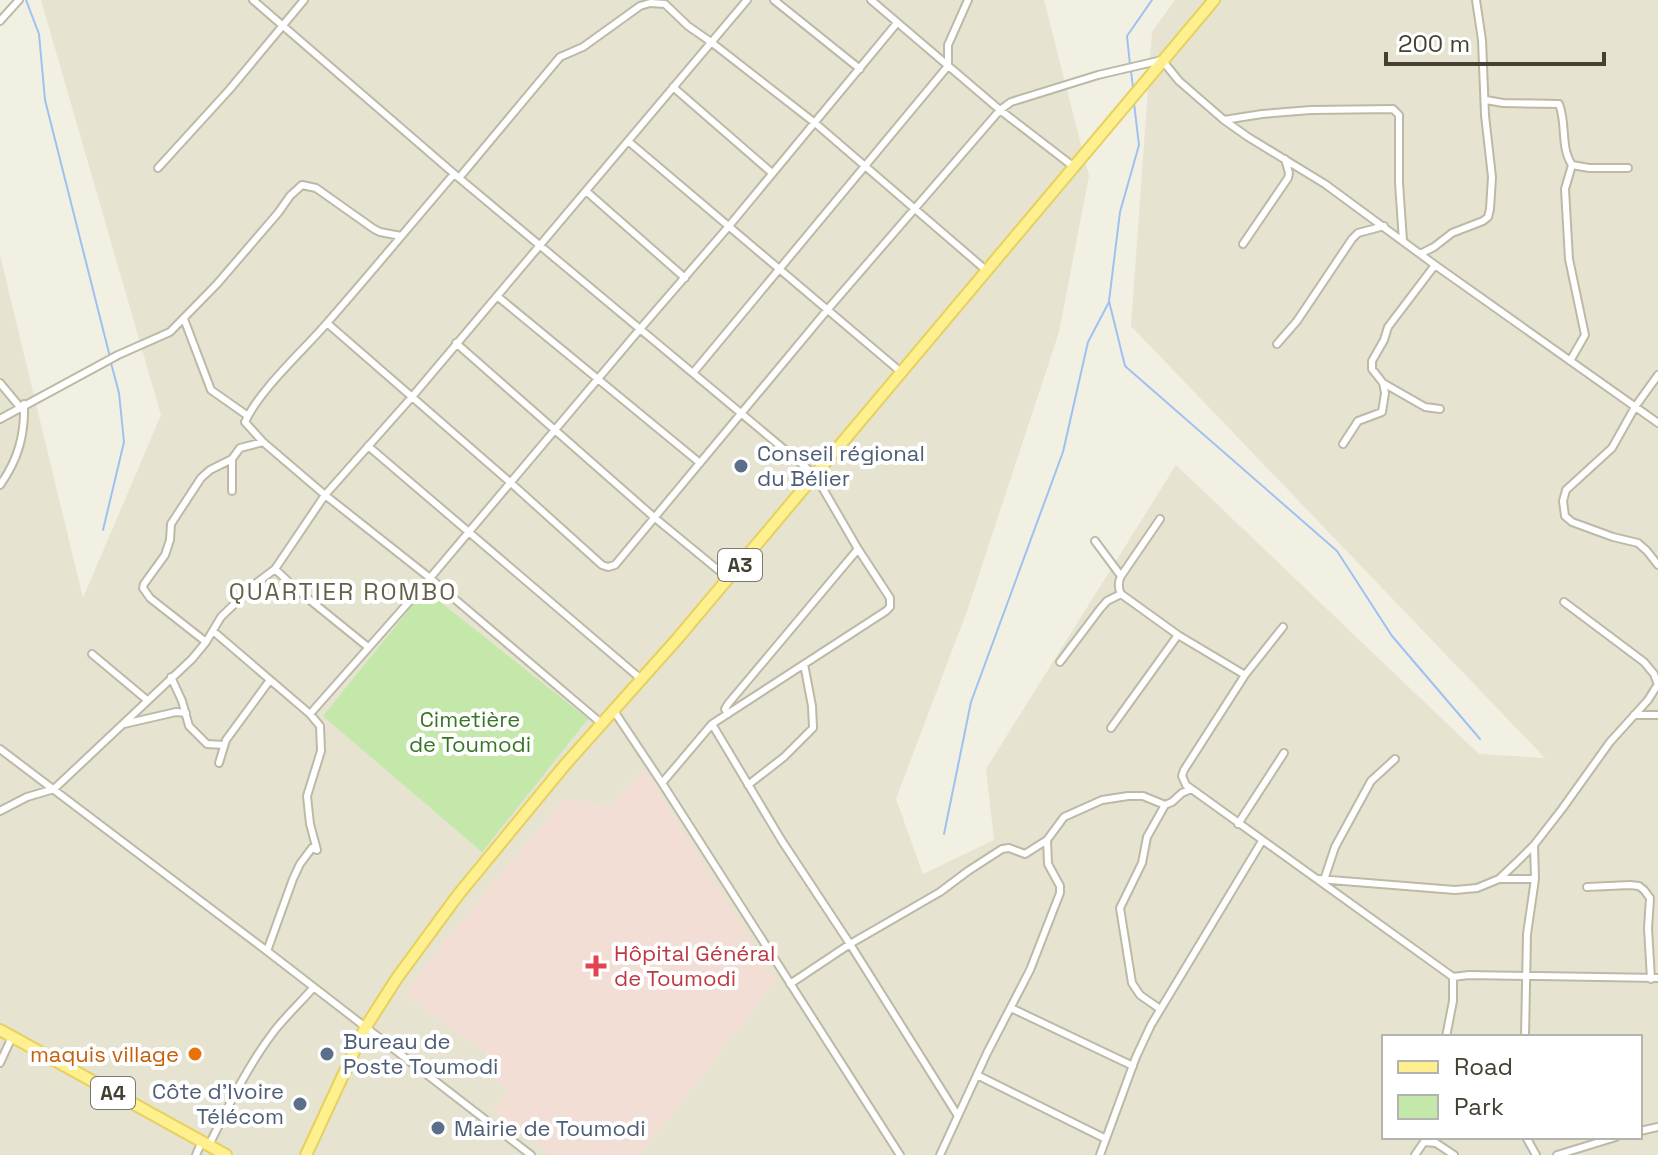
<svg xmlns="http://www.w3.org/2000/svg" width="1658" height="1155" viewBox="0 0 1658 1155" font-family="'Space Grotesk',sans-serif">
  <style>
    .residential { fill: #e6e3d1; fill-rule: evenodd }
    .medical { fill: #f3ded6 }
    .green { fill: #c3e8aa }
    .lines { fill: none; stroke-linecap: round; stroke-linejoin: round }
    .stream { stroke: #9dc2f1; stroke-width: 2 }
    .street-casing { stroke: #bdb9a6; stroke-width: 10 }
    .primary-casing { stroke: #e6d15d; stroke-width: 14 }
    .street { stroke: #fff; stroke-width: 6 }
    .primary { stroke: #fff08f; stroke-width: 10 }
    .service-dot { fill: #5c6f8a; stroke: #fff; stroke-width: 3 }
    .health-dot { fill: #e0444e; stroke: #fff; stroke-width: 3 }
    .food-dot { fill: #e8710a; stroke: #fff; stroke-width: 3 }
    .labels { text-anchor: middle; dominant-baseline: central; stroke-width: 8; stroke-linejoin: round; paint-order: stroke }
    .shield { fill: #fff; stroke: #7c7970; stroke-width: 2 }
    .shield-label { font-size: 20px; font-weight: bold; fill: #444033 }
    .service-label { font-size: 22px; fill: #4e5e75; stroke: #fff; text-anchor: start }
    .park-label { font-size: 22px; fill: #387626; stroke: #fff }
    .health-label { font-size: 22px; fill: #be3a42; stroke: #fff; text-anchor: start }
    .food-label { font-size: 22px; fill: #c56008; stroke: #fff; text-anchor: end }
    .neighbourhood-label { font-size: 24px; letter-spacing: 2px; fill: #67604a; stroke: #fff }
  </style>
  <rect width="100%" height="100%" fill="#f2f0e3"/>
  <!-- residential -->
  <path class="residential" d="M41,0h1003l45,176 -30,156 -92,279 -71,188 27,75 71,-34 -8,-71 190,-304 303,289 66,4 -414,-432 21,-294 23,-32h483v1155h-1658v-900l83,343 78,-183zM1384,1037h256v100h-256z"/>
  <!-- medical -->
  <path class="medical" d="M644,769l132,211 -136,175h-90l-57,-44 16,-20 -21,-19 9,-11 -92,-67 31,-42 127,-152h15l30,7z"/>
  <!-- green -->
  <path class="green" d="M425,590l163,129 -106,133 -159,-136z"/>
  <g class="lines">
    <!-- stream -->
    <path class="stream" d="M26,0l13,34 6,66 65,257
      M1130,65l-3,-29 25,-36
      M1131,71l2,17
      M1134,103l5,42 -19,67 -11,89 16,65 212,185 55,85 88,103
      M103,530l21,-88 -5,-49 -8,-30
      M944,834l27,-132 92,-250 25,-110 21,-40"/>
    <!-- street casing -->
    <g class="street-casing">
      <path id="street" d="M253,0l206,178 356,297 43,74 32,49v9l-4,4 -174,113 -50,59
        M774,0l86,69
        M871,0l129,110 74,57
        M0,21l19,-21
        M673,87l99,86
        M1486,100l17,3 56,1c8,20 1,43 13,61l17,3h39
        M1224,120l38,-6 49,-4 82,-1 6,6v68l4,58
        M628,141l273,231
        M158,168l72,-79 74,-89
        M454,174c-42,49 -84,100 -127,149 -24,28 -67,66 -82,99l18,20 62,53 105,83 171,145
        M459,178l101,-121 23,-10 57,-41 10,-3 15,1 23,22 23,16 104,81 172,148
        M586,191l99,87
        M1243,244l45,-66 1,-5 -4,-14
        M1420,254l14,-7 18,-14 31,-12 5,-4 2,-8 2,-32 -7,-62 -3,-75 -6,-40
        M497,296l203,167
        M184,319l27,71 37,26
        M327,323l184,160 91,82 6,2 7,-2 213,-256 172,-199 11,-8 87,-27 64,-15 17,21 45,39 24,17 77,47 110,81 223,158
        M456,343l199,175 73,60
        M1277,344l20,-23 55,-82 6,-6 26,-7
        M1570,361l15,-26 -16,-76 -4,-70 7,-24
        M693,373l255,-307v-21l20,-45
        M1658,375l-23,32 -23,41 -46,42 -3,11 2,15 7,6 41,15 25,6 9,8 11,14
        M0,383l20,24
        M1383,383l42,24 15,2
        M0,419l118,-64 52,-23 47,-48 61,-71 12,-17 12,-11 14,3 58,41 6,3 21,4
        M1343,444l15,-23 24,-9 3,-19 -2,-10 -11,-14v-8l12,-21 4,-13 47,-62
        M368,446l273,233
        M0,485c18,-25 25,-50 24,-81
        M232,491v-32
        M1160,519l-39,57c-3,6 -3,12 0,18l57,41 67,40
        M1095,541l26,35
        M275,569l20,19 73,59
        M1564,602l80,60 10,12 4,11
        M1283,627l-38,48 -61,95 -2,6 4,9 267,192 16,-2 189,3
        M213,631l97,83 10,12 1,25 -14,45 3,28 7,26 -5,-2 -12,16 -7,15 -26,72
        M206,642l-56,-44 -7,-10 1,-4 21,-29 5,-15 1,-16 30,-46 9,-8 22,-11 8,-11 23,-6
        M92,654l55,46
        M1060,662l40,-53 7,-8 14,-7
        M171,677l11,24 7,25 18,18 17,1
        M614,711l48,72 238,372
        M310,714l120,-136 210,-249 89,-103 168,-203
        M728,714l-3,-5 3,-5 130,-155
        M1634,715h24
        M124,724l52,-12 10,1
        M712,724l70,117 68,103 108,172
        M1111,728l67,-93
        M0,749l267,202 264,204
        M219,763l7,-23 44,-60
        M748,785l36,-28 29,-29 -1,-22 -8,-42
        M0,811l27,-14 27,-8 138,-130 14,-17 15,-25 34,-33 20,-15 50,-74 86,-97 336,-398
        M1238,824l46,-71
        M1318,879l137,11 22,-2 22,-9 18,-17 17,-17 28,-36 48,-67 38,-42 10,-16
        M1499,879h36
        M1324,880l11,-33 36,-66 24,-22
        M1587,887l43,-2 9,1 5,4 6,8 -2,30 3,51
        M790,984l60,-40 90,-52 28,-21 34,-22 7,-1 16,6 22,-14 17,-23 38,-17 26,-4h15l22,9 7,-3 10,-9 9,-4
        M1011,1008l122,58
        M1160,1009l-20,-14 -8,-12 -12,-75 22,-45 5,-26 18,-32
        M1446,1037l7,-36v-24
        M1525,1037l2,-103 8,-55 -1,-34
        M0,1063l12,-26
        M977,1075l129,64
        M1640,1131l18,-4
        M1526,1137l10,18
        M209,1145c20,-40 39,-80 66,-115 12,-15 26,-28 38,-42
        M196,1155l6,-14
        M940,1155l47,-102 43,-83 30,-77v-7l-12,-22 -1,-24
        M1100,1155l36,-98 15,-32 111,-184
        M1415,1155l9,-13 12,1 18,12
        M1557,1155l59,-18"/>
    </g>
    <!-- primary casing -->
    <g class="primary-casing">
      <path id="primary" d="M0,1030l226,125
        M306,1155l59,-127 32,-50 61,-83 106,-129 114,-128 536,-638"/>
    </g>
    <!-- street -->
    <use href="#street" class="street"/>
    <!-- primary -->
    <use href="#primary" class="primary"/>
  </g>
  <!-- markers -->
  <g class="service-dot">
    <circle cx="741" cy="466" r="8"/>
    <circle cx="327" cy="1054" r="8"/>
    <circle cx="300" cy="1104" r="8"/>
    <circle cx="438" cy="1128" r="8"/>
  </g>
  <path class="health-dot" d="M592 954h8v8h8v8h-8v8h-8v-8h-8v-8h8z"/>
  <circle class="food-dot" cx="195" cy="1054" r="8"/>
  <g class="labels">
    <!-- shield labels -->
    <g class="shield">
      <rect x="718" y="549" width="44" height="32" rx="6"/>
      <rect x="91" y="1077" width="44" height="32" rx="6"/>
    </g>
    <g class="shield-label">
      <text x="740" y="565">A3</text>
      <text x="113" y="1093">A4</text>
    </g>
    <!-- service labels -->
    <g class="service-label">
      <text x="757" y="453">Conseil régional<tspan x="757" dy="25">du Bélier</tspan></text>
      <text x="343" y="1041">Bureau de<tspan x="343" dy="25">Poste Toumodi</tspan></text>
      <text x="284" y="1091" text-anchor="end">Côte d'Ivoire<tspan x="284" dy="25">Télécom</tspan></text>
      <text x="454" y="1128">Mairie de Toumodi</text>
    </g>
    <!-- park labels -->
    <g class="park-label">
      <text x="470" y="719">Cimetière<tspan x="470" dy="25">de Toumodi</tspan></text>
    </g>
    <!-- health labels -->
    <g class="health-label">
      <text x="614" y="953">Hôpital Général<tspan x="614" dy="25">de Toumodi</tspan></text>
    </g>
    <!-- food labels -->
    <g class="food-label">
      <text x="179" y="1054">maquis village</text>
    </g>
    <!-- neighbourhood labels -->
    <g class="neighbourhood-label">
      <text x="343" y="591">QUARTIER ROMBO</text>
    </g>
  </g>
  <!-- legend -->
  <rect x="1382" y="1035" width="260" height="104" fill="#ffffff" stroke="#b4b3ad" stroke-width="2"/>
  <rect x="1398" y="1061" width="40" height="12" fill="#fff08f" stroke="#b4b3ad" stroke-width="2"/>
  <text x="1454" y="1075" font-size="24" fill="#444033">Road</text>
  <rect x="1398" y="1095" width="40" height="24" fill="#c3e8aa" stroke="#b4b3ad" stroke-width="2"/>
  <text x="1454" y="1115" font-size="24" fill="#444033">Park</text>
  <!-- scale -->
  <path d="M1386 52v12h218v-12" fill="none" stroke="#444033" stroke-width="4"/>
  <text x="1398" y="52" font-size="24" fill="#444033" stroke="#ffffff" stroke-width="6" paint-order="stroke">200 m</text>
</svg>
